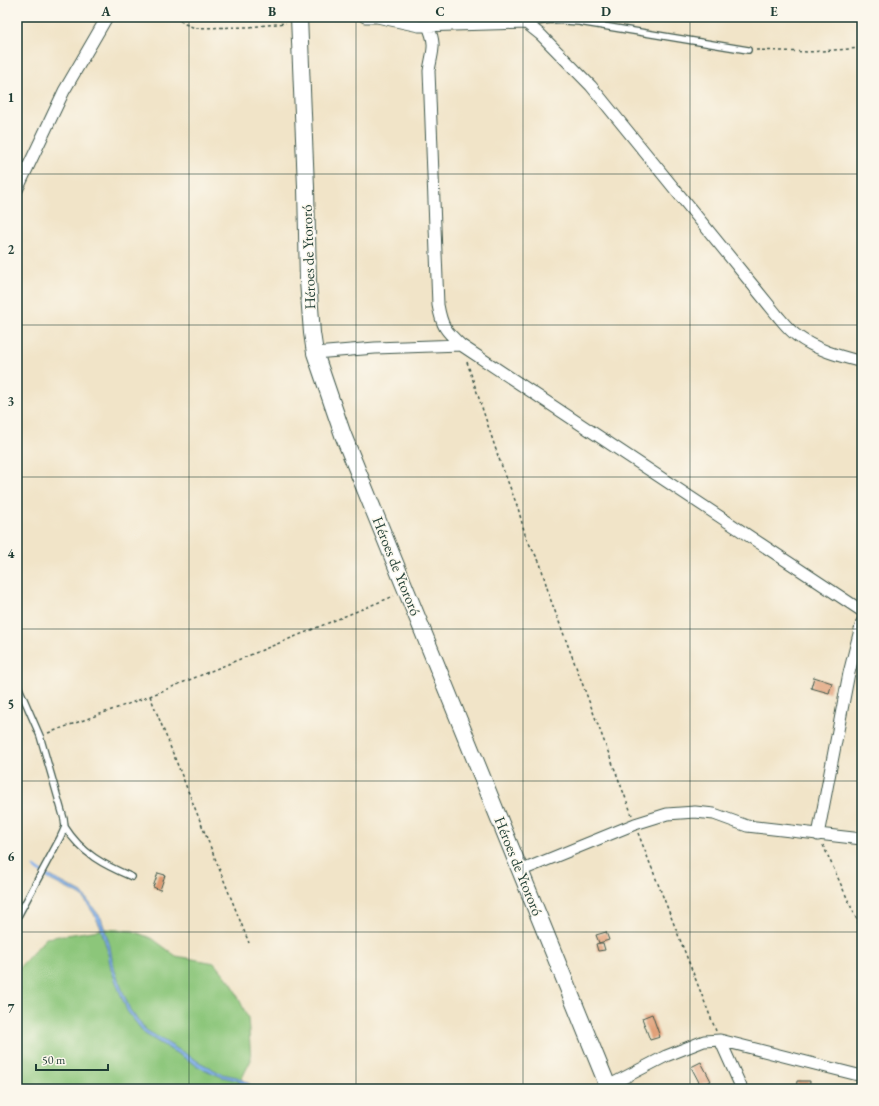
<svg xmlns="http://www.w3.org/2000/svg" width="879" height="1106" viewBox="0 0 879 1106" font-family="'EB Garamond',serif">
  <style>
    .green { fill: #8cc67a; stroke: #568257 }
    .water { fill: #81b0ec; stroke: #507690 }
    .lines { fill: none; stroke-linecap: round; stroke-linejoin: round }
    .stream { stroke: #81b0ec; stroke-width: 3 }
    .building { fill: #df9a6f }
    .service-casing { stroke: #3e564a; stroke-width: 8 }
    .minor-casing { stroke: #3e564a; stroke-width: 13 }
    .secondary-casing { stroke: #3e564a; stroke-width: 18 }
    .path { stroke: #3e564a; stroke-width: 1.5; stroke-dasharray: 3 3; stroke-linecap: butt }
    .service { stroke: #fff; stroke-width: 5.5 }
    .minor { stroke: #fff; stroke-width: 11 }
    .secondary { stroke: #fff; stroke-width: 16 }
    .grid { fill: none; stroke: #1f3d34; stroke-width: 1; stroke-opacity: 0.55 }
    .labels { text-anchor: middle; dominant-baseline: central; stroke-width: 3; stroke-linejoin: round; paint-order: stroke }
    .street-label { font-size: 15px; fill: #1f3d34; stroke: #fbf7ec }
    .neatline { fill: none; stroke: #1f3d34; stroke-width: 1.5 }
    .grid-label { font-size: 13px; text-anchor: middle; font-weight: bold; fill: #1f3d34 }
  </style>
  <rect width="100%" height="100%" fill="#fbf7ec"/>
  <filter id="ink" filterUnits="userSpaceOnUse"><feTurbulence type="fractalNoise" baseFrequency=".025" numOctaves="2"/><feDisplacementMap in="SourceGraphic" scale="8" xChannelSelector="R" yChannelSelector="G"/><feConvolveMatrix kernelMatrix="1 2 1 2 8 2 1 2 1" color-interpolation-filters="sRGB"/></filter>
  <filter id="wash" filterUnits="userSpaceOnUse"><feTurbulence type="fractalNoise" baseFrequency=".012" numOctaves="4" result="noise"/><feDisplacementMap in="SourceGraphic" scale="16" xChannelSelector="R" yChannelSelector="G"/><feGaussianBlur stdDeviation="0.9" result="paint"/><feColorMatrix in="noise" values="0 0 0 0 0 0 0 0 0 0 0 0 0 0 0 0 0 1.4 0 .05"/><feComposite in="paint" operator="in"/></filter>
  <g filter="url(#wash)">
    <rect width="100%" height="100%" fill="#f1e4c8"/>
    <!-- green -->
    <path class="green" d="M106,929l27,2 20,8 23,17 39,7 17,21 16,34 3,42 -14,28 -220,1v-119l29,-32z"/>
    <!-- water -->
    <path class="water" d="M50,876l32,17 19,25 9,28 3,20 17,44 16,20 53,32 23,12 15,3 16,9 11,3h-11l-17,-9 -14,-3 -21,-9 -56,-34 -18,-23 -16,-42 -4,-20 -7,-23 -6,-12 -12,-18 -34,-17z"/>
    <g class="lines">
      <!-- stream -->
      <path class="stream" d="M34,867l17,12"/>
    </g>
    <g id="blocks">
      <!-- building -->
      <path class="building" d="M814,677l18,6 -3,10 -18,-5z
        M158,873l7,2 -5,15 -7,-3z
        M606,932l3,8 -10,3 -3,-8z
        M600,943h3l2,7 -7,1 -2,-7z
        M652,1014l8,23 -10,3 -8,-22z
        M701,1062l10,19 -10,5 -10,-19z
        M797,1081h13l-1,8h-13z"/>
    </g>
  </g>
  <g filter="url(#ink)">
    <use href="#blocks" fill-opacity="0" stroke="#3e564a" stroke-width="1"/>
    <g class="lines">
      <!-- service casing -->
      <g class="service-casing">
        <path id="service" d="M527,23l25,-3 27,2 169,28
          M17,683l23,53 24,83 1,8 -5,11 -43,80
          M65,827c17,27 39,38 67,50"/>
      </g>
      <!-- minor casing -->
      <g class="minor-casing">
        <path id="minor" d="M365,17h12l42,9 107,-3 15,12 50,51 186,229c6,7 12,15 19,20 20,15 43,21 66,27
          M428,26c9,20 4,25 1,45l9,234c4,22 7,25 23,40l401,266
          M17,190l47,-99 43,-74
          M315,353l60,-5 86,-3
          M818,835l31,-162 13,-51
          M520,871l115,-47 32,-10 28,-2 19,2 33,12 115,13
          M720,1040l22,49
          M608,1086l58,-30 38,-15 16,-1 142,36"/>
      </g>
      <!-- secondary casing -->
      <g class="secondary-casing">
        <path id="secondary" d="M299,17l7,170 2,94 4,52 3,20 28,82 266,654"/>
      </g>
      <!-- path -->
      <path class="path" d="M175,17l10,7 10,4 54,-1 37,-4
        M756,50l52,2 54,-4
        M467,362l31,94 20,52 8,30 14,25 10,35 82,217
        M150,696l99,247
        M48,733l102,-37 244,-100
        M638,833l78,198
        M823,845l39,86"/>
      <!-- service -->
      <use href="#service" class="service"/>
      <!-- minor -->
      <use href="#minor" class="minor"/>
      <!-- secondary -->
      <use href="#secondary" class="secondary"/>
    </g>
  </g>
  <!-- grid -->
  <path class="grid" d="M189,17v1072M356,17v1072M523,17v1072M690,17v1072M17,174h845M17,325h845M17,477h845M17,629h845M17,781h845M17,932h845"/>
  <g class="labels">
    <!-- street labels -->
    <g class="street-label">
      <text transform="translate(308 257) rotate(-92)">Héroes de Ytororó</text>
      <text transform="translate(397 566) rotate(68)">Héroes de Ytororó</text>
      <text transform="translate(519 866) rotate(68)">Héroes de Ytororó</text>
    </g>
  </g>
  <!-- margin -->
  <rect width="879" height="1106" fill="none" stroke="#fbf7ec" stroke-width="44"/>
  <!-- scale -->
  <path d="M36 1064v6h72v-6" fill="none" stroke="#1f3d34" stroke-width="2"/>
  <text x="42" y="1064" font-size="12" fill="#1f3d34" stroke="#fbf7ec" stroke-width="3" paint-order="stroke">50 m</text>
  <rect x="22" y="22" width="835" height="1062" class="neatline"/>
  <g class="grid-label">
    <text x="106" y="16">A</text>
    <text x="272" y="16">B</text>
    <text x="440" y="16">C</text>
    <text x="606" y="16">D</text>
    <text x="774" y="16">E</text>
    <text x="11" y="102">1</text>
    <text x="11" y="254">2</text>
    <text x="11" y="406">3</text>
    <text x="11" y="558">4</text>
    <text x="11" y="709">5</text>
    <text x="11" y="861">6</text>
    <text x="11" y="1013">7</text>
  </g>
</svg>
